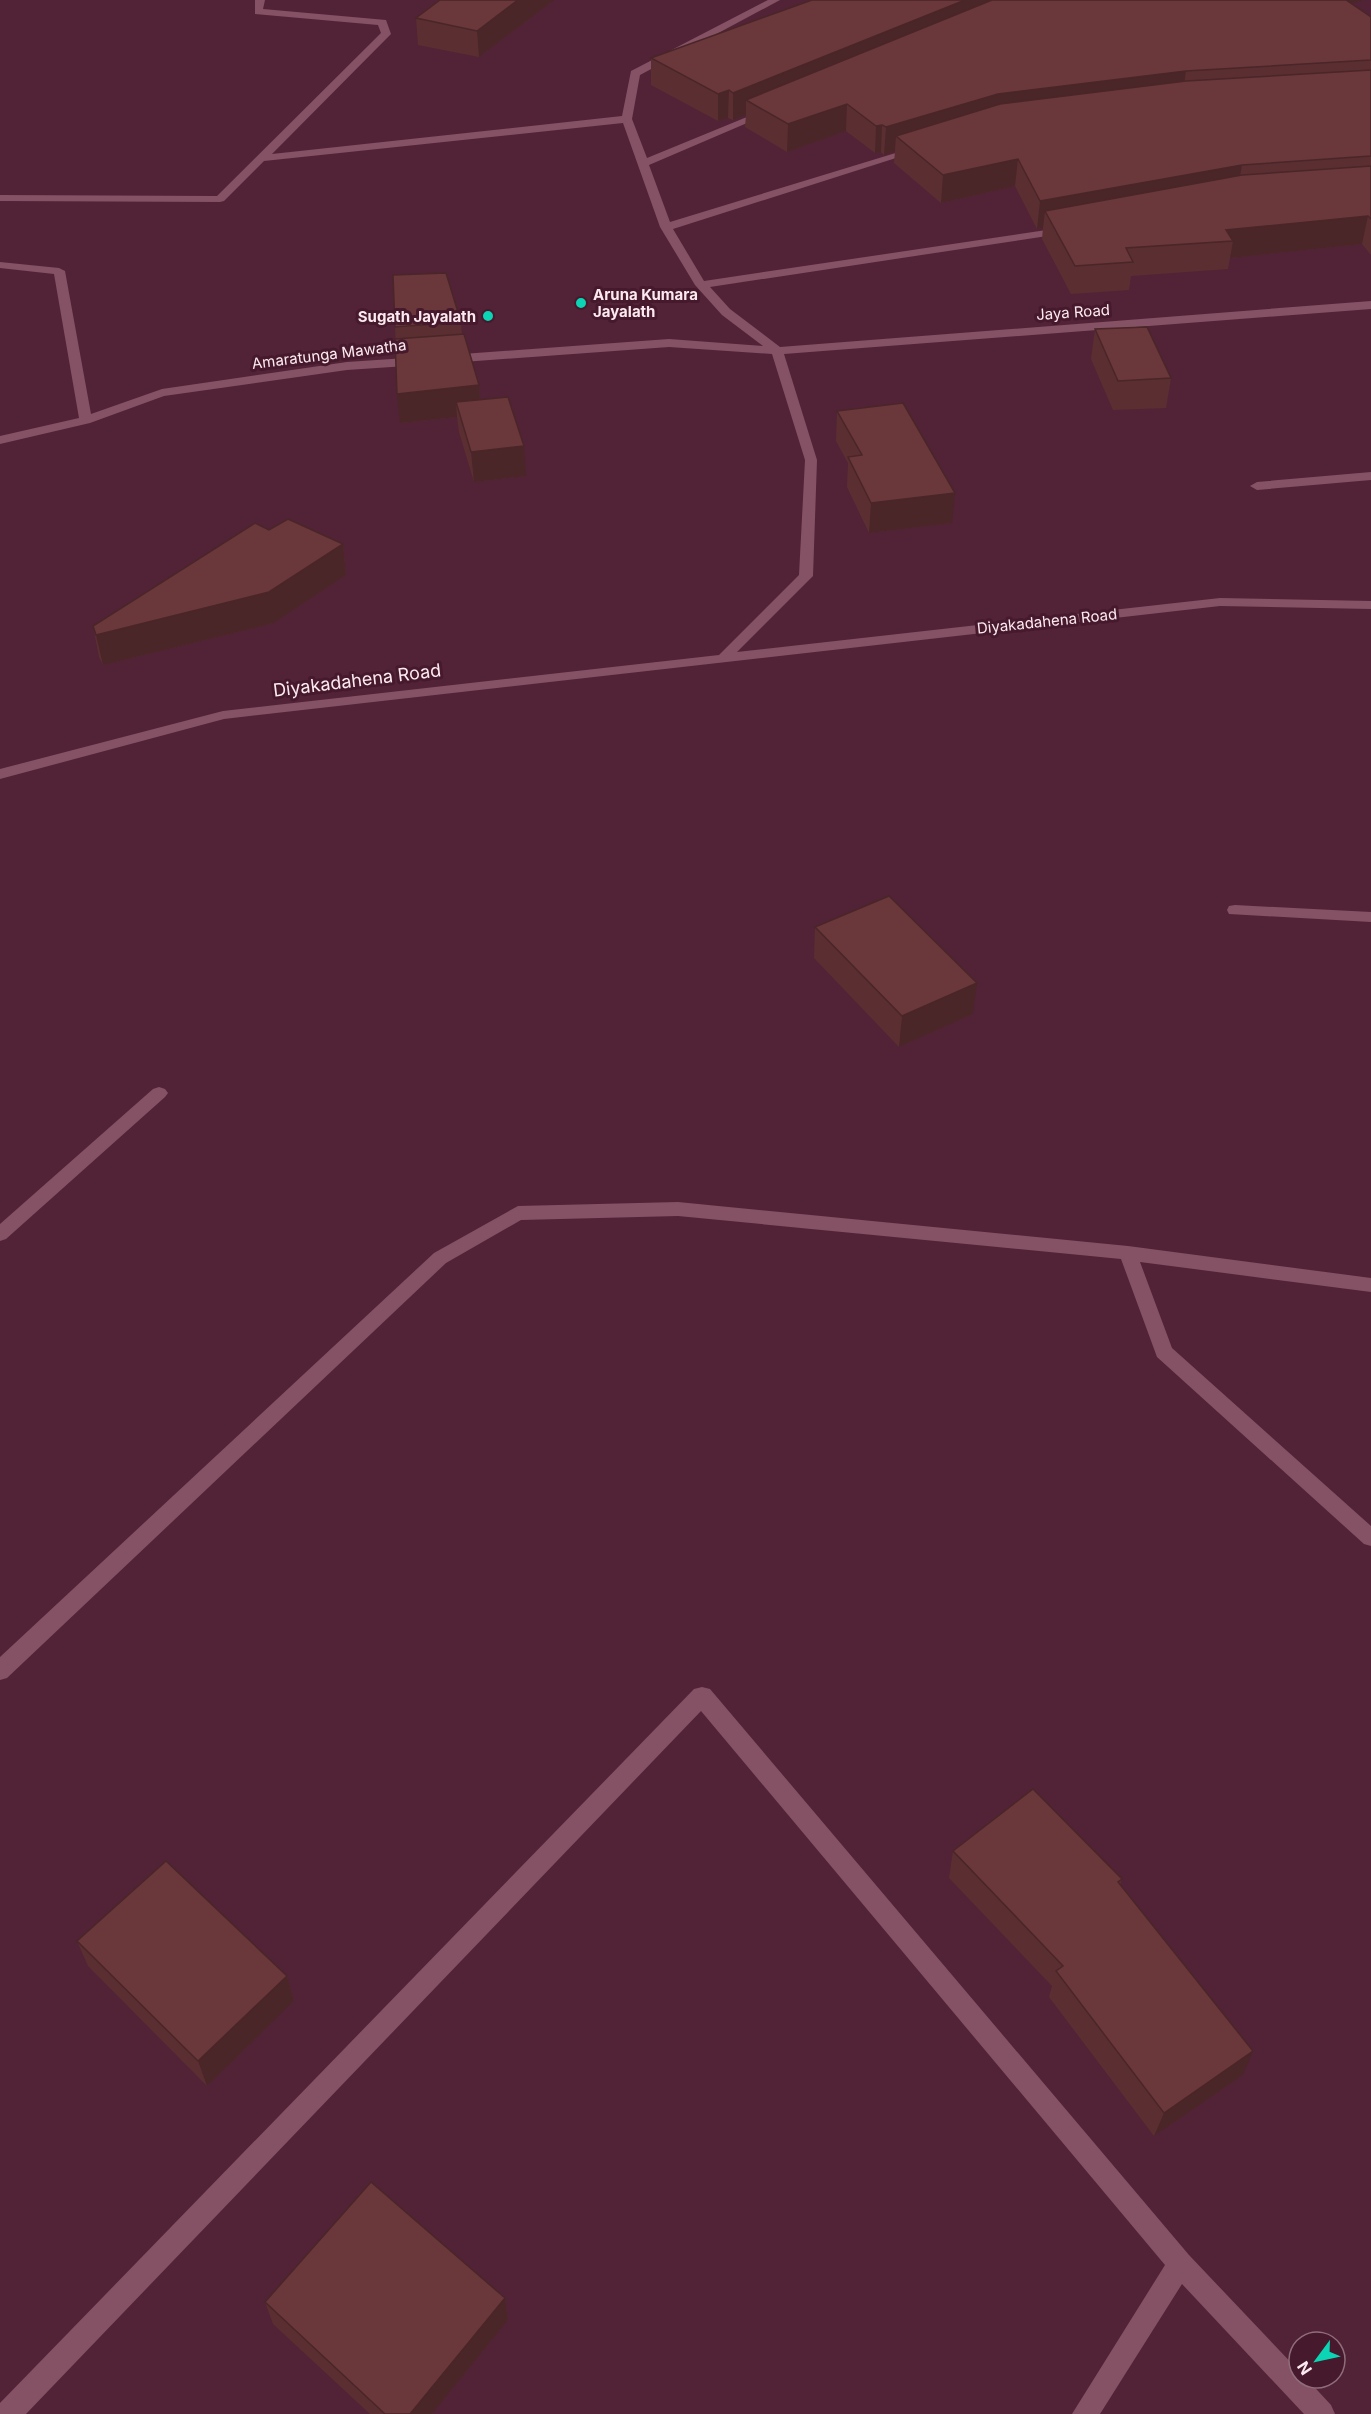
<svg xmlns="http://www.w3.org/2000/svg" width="1371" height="2414" viewBox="0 0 1371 2414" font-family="Inter,sans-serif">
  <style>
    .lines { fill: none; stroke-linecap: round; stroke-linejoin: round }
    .street { fill: #855265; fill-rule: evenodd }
    .wall { fill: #5b2f32 }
    .shaded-wall { fill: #4a2629 }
    .building { fill: #6a373a; stroke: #4a2629; stroke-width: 1.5 }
    .poi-dot { fill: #0bd5b5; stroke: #46192c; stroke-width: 2 }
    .labels { text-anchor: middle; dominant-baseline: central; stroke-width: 6; stroke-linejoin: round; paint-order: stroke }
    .far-poi-label { font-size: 15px; font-weight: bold; fill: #fdeaf0; stroke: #46192c; text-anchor: start }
    .far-street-label { font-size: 15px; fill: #fdeaf0; stroke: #46192c }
    .street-label { font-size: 18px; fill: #fdeaf0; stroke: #46192c }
  </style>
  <rect width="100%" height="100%" fill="#522336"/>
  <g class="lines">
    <!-- street -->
    <path class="street" d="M255,0h10l-2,9 123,11 5,14 -119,120 350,-38 9,-45 137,-71h12l-140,75 -8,44 15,39 117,-48 4,-1 5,3 -124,53 21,57 242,-74h8l1,2 -248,79 31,52 363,-54 6,3 -6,3 -357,54 20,22 50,38 591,-46v8l-587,45 33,106 -4,116 -76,76 483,-54 151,3v8l-151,-3 -996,113 -224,60v-10l223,-58 496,-56 80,-80 6,-115 -33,-106 -103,-7 -220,16 -6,-4 6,-4 220,-16 94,7 -41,-31 -27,-30 -35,-58 -37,-104 -359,38 -40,40 -4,1 -220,-1v-6l217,1 164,-163 -3,-8 -123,-11z
      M0,262l59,6 6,3 26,143 71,-25 185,-27 74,-5 6,4 -6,4 -74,5 -183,26 -74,27 -90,21v-8l79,-18 -25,-144 -54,-6z
      M1371,472v8l-114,10 -7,-4 7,-4z
      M1235,905l136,7v10l-142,-8 -2,-4 2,-4z
      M159,1087l6,2 3,4 -3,4 -159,142 -6,2v-17l153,-135z
      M678,1202l450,44 243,32v14l-231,-30 32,86 199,178v20l-7,-2 -207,-187 -36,-98 -443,-43 -157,4 -75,43 -439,415 -7,2v-23l434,-404 84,-47z
      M702,1687l8,2 479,566 110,116v7h7l25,27 4,9h-31l-122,-130 -82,130h-28l93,-149 -464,-554 -675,703h-26v-11l694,-714z"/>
  </g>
  <!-- wall -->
  <path class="wall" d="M440,0h114l-75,57 -61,-12 -2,-27z
    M812,0h554l-15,3 20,14v238l-9,-11 -132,14 -2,11 -97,7 -2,14 -58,4 -29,-55 1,-11 -6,1 -22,-43 -74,17 -47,-40 1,-12 -11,4 -3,-3 -6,1 -29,-22 -59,21 -42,-25 1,-12 -13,5 -5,-2 -10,3 -67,-36v-27z
    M461,322l1,13 17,50 1,15 46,76 -52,6 -15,-50 -2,-15 -57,6 -5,-96z
    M1095,329l76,49 -5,30 -53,2 -22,-51z
    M837,411l115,112 -83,10 -22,-46 1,-24 -12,-22z
    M343,544l3,31 -72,48 -171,42 -4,-8 -6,-31z
    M815,927l158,87 -74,33 -85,-89z
    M953,1851l169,28 -2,6 123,190 -89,61 -105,-139 3,-11 -103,-108z
    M77,1941l210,35 7,25 -87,85 -119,-120z
    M505,2298l3,22 -76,94h-62l-97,-90 -8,-22z"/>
  <!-- shaded-wall -->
  <path class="shaded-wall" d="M518,0h36l-75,57 -2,-26z
    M965,0h62l-281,100v15l-13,5v-27z
    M1321,0h45l-47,10z
    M1186,71l-4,27 -286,38 -1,15 -11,4 2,-28 112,-33z
    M729,90l-1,28 -10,3v-27z
    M847,104l-1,27 -59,21 1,-28z
    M882,125l-1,27 -6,1 1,-27z
    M1018,159l-3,27 -74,17 2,-28z
    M1242,165l-5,28 -192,18 -2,17 -6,1 3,-28z
    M1368,216l-6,28 -132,14 3,-17 -7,-11z
    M479,385l2,30 -25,-13 1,15 -57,6 -3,-29z
    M524,446l2,30 -52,6 -3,-30z
    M955,493l-3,30 -83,10 2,-30z
    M343,544l3,31 -72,48 -171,42 -7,-30z
    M977,983l-4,31 -74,33 3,-31z
    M287,1976l7,25 -87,85 -9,-25z
    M1253,2051l-10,24 -89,61 10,-23z
    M505,2298l3,22 -76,94h-22z"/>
  <!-- building -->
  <path class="building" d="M440,0h78l-41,31 -61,-13z
    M812,0h153l-232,93 -4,-3 -11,4 -67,-36z
    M992,0h354l25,17v43l-185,11 -188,23 -112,33 -4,-2 -6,1 -29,-22 -59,20 -42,-24z
    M1371,70v86l-129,9 -202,36 -22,-42 -75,16 -47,-39 104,-32 186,-23z
    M1371,166v53l-3,-3 -142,14 7,11 -107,7 7,14 -58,4 -30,-55 197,-36z
    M446,273l15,49 -66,5 -2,-52z
    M1147,327l24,51 -53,3 -23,-52z
    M464,334l15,51 -82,9 -2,-55z
    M508,397l16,49 -53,6 -15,-50z
    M903,403l52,90 -84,10 -23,-46 14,-2 -25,-44z
    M288,519l55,25 -74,48 -173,43 -3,-9 162,-103 14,7z
    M889,896l88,87 -75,33 -87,-89z
    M1033,1789l89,90 -4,3 135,169 -89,62 -108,-142 7,-5 -110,-115z
    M166,1861l121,115 -89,85 -121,-120z
    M371,2182l134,116 -95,116h-25l-120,-112z"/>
  <!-- markers -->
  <g class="poi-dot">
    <circle cx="581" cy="303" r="6"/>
    <circle cx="488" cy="316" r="6"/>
  </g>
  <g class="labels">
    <!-- far-poi labels -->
    <g class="far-poi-label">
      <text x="593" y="294">Aruna Kumara<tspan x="593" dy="17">Jayalath</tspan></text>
      <text x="476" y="316" text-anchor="end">Sugath Jayalath</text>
    </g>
    <!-- far-street labels -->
    <g class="far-street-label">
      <text transform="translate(1073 312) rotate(-4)">Jaya Road</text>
      <text transform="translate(329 354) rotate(-7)">Amaratunga Mawatha</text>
      <text transform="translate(1047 621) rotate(-6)">Diyakadahena Road</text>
    </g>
    <!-- street labels -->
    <g class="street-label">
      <text transform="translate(357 680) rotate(-7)">Diyakadahena Road</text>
    </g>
  </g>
  <!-- north arrow -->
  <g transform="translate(1317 2360) rotate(237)"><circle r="28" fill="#46192c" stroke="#8f6d7a" stroke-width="1.5"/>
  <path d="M0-4.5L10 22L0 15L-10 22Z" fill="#0bd5b5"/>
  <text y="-9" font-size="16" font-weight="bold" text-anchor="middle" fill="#fdeaf0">N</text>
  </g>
</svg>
